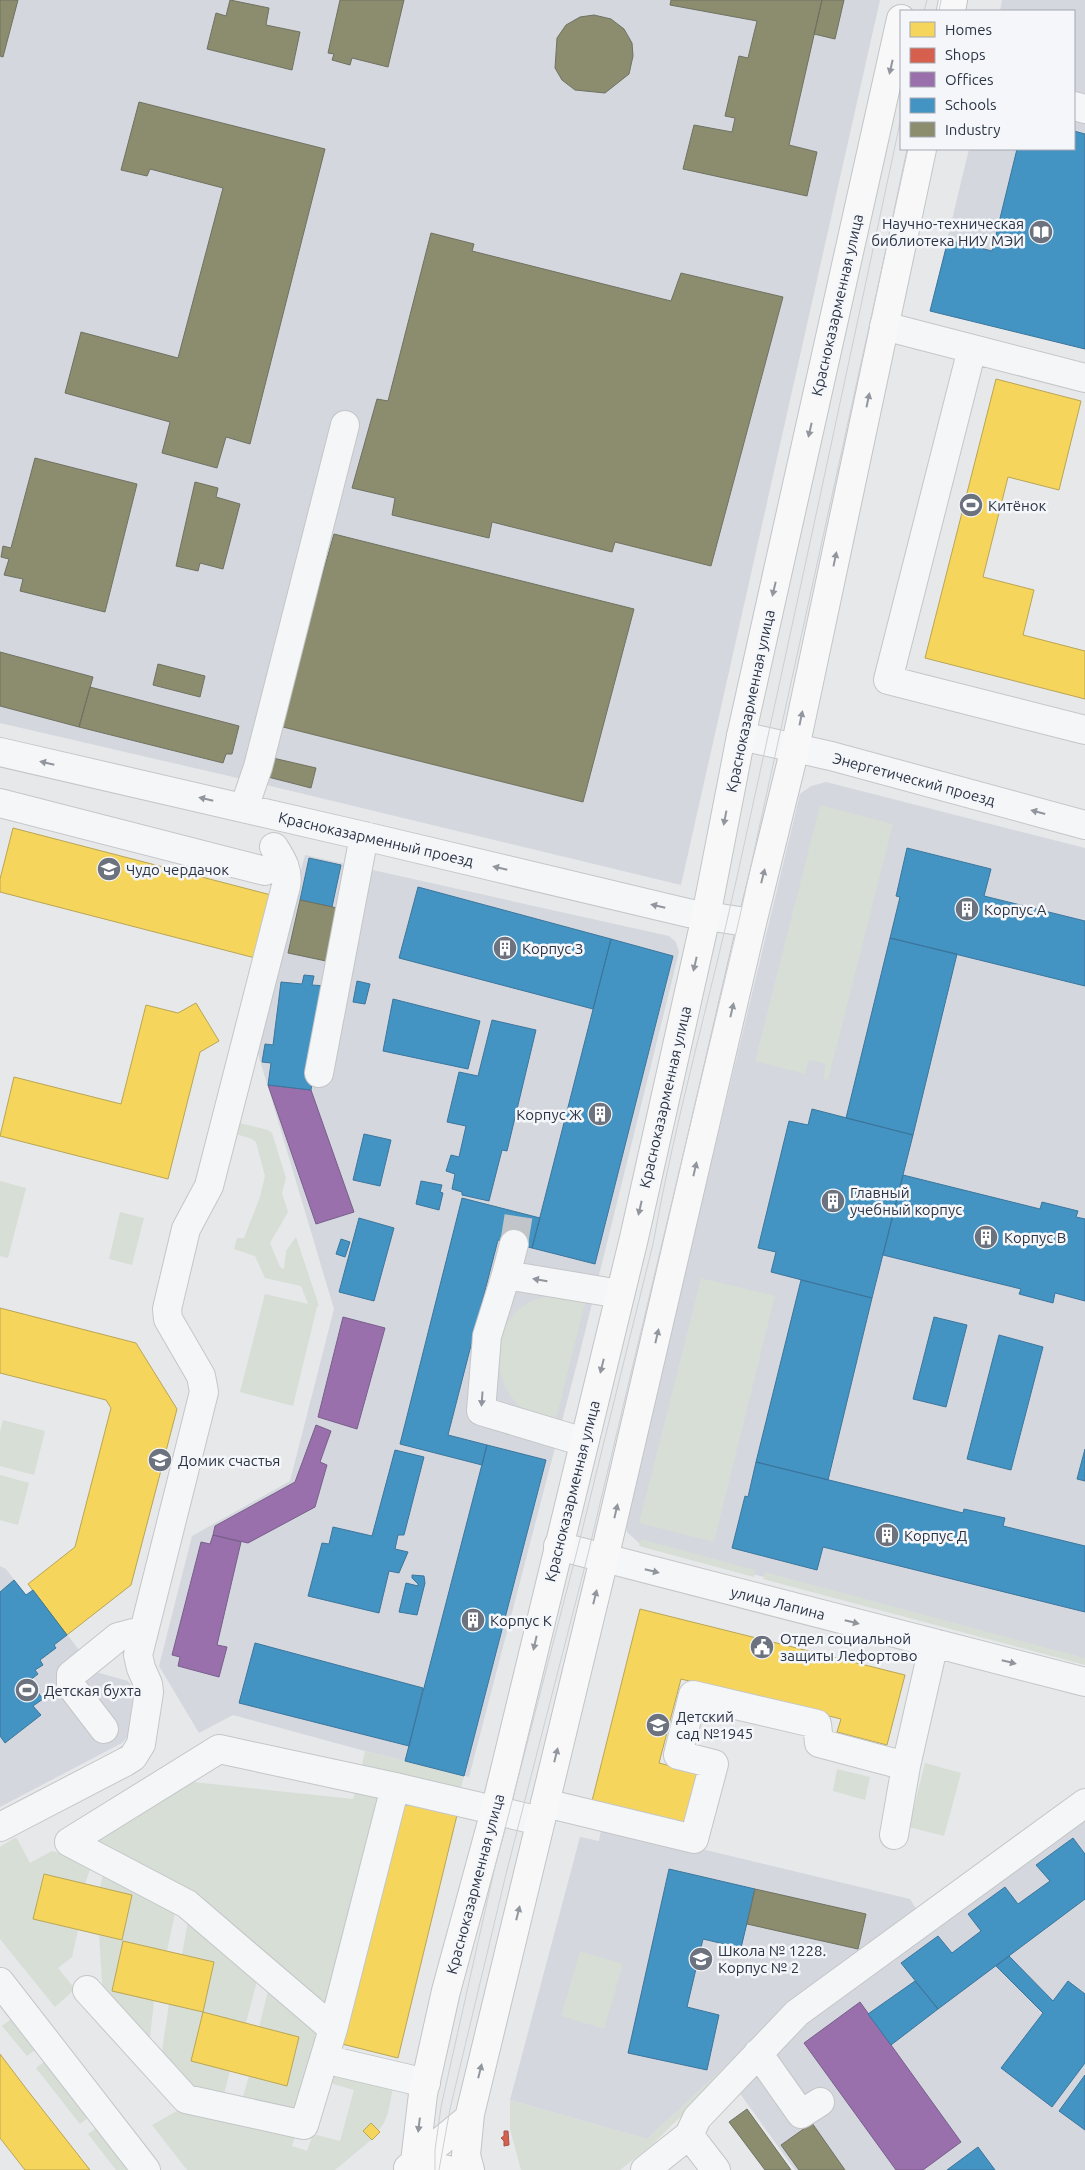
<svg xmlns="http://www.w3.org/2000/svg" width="1085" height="2170" viewBox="0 0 1085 2170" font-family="Ubuntu,sans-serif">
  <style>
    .built { fill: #d4d7dd }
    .green { fill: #d6ded6 }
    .homes { fill: #f6d55c; stroke: #b9a555 }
    .shops { fill: #d6604d; stroke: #a3534b }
    .offices { fill: #9970ab; stroke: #785e8c }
    .schools { fill: #4393c3; stroke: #3c769d }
    .industry { fill: #8c8c6e; stroke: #6f7262 }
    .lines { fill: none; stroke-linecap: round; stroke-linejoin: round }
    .minor-tunnel { stroke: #c1c4c9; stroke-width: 28; stroke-dasharray: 28 14; stroke-linecap: butt }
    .minor-casing { stroke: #c4c6c8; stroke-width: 30 }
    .major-casing { stroke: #c2c5c8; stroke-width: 30 }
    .minor { stroke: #f5f6f7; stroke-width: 28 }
    .major { stroke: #f8f8f8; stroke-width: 28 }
    .tram { stroke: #cecfd2; stroke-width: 1 }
    .oneway { fill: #92969e }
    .oneway2 { fill: #90959e }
    .labels { text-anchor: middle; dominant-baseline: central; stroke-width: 5; stroke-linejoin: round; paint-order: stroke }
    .poi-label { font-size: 15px; fill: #2b3445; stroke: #f4f6f9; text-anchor: start }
    .street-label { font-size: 15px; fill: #2b3445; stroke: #f4f6f9 }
  </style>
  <rect width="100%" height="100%" fill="#e6e8ea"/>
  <!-- built -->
  <path class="built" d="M0,0h880l-199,885 -452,-109 -229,-53z
    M1002,0h83v349l-155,-38 39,-162h105v-138h-74z
    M826,782l259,66v814l-445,-118 -13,-12 -2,-10 175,-728 11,-8z
    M305,855l364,81 7,6 3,10 -99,400 -111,425 -104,-26 -132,-36 -34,18 -40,-67 33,-130 98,-55 44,-172 -78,-262z
    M0,1566l6,3 20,26 7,-5 63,82 32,9 6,9 -6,46 -6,7 -122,64z
    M1085,1816v354h-290l-59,-82 65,-67z
    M602,1825l308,74 8,13 -120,87 -151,140 -137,-39 70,-263 19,4z"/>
  <!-- green -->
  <path class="green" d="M820,805l73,19 -65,256 -5,-1 3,-15 -17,-4 -4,14 -50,-13z
    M239,1123l29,7 4,3 14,45 -4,15 6,19 -18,31 10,24 4,2 2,-18 10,-14 23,69 -2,1 -24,99 -53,-14 25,-98 43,10 -7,-18 -36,-8 -10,-22 -21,-7 3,-11h7l16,-41 5,-21 -9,-34 -4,-3 -16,-5z
    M0,1181l26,7 -18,70 -8,-2z
    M120,1212l24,6 -12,47 -23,-6z
    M701,1278l74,18 -61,246 -75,-19z
    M555,1294l31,5 -31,124c-9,-3 -21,-5 -29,-11 -36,-28 -39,-85 3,-110 8,-4 18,-5 26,-8z
    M3,1420l42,11 -11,44 -34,-9v-34z
    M0,1475l29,8 -11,42 -18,-5z
    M641,1539l114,31 -1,7 -115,-31z
    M765,1572l320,86v7l-322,-86z
    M365,1751l99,25 -4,16 -98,-27z
    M925,1763l36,10 -17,63 -35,-9z
    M837,1769l33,8 -5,23 -32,-9z
    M184,1781l169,18 3,-11 25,5 -57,221 -231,-170z
    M16,1837l14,26 22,-12 40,12 -7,21 -42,-10 -10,45 45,11 -6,27 -14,11 17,21 -20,18 -55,-68v-92z
    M104,1871l72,37 -9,43 -44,-10 -11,49 42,11 -5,45 -46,-50 -4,-61 23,5 10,-45 -32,-8z
    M189,1915l70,58 -13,50 -43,-10 -12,48 39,10 -6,23 -31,-7 -32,-30 8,-53 34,7 11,-49 -32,-7z
    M580,1951l43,13 -19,65 -43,-13z
    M270,1983l49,46 -22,83 -54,-15 6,-21 38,10 12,-49 -40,-10z
    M798,1999l-146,146 -32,25h-99l-11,-41v-29l137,39z
    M15,2016l25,30 -13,10 -25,-30z
    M50,2057l43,57 -13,10 -44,-56z
    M330,2070l63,17c-3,13 -4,35 -15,43l-7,-6 -8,7 8,9 -36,30h-148l-35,-45 32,-18 112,26 -4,13 15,5 6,-17 27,7 14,-51 -28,-8z
    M102,2124l36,46h-22l-28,-36z"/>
  <!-- homes -->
  <path class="homes" d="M996,379l85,22 -22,89 -51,-13 -25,100 51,13 -11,45 62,16v48l-160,-41z
    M13,828l262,68 -16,63 -259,-67v-13z
    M196,1003l23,38 -19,11 -32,127 -168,-43 14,-59 107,27 25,-99 32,8z
    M0,1308l136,35 41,66 -46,176 -64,50 -39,-51 47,-37 36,-139 -5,-8 -106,-27z
    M640,1609l265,66 -18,70 -50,-13 4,-13 -160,-40 -22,84 38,10 -13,55 -93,-23z
    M402,1797l56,14 -60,247 -56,-14z
    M44,1874l88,21 -10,45 -89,-21z
    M123,1941l91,21 -11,50 -91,-21z
    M203,2012l96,25 -12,49 -96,-25z
    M0,2054l28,37 62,79h-65l-25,-32z
    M371,2123l9,9 -8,8 -9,-9z"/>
  <!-- shops -->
  <path class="shops" d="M504,2131h4l1,14 -5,1v-5l-3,-3 3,-2z"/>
  <!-- offices -->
  <path class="offices" d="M268,1085l43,5 43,122 -38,12z
    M343,1317l42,11 -28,101 -39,-12z
    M316,1425l15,6 -11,31 7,3 -12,42 -67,36 -35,-8 2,-9 80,-44z
    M213,1535l28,7 -24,103 10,2 -8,30 -41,-11 2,-9 -8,-2 29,-113 9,2z
    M860,2002l101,140 -38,28h-27l-92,-127z"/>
  <!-- schools -->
  <path class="schools" d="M1074,131l11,3v215l-155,-38 18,-71 44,11 25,-102h57z
    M907,848l84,21 -7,27 101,25v65l-195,-48 10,-41 -4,-1 1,-4z
    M309,858l32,7 -9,42 -32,-7z
    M418,887l193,52 -18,70 -194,-51z
    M890,938l67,16 -44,181 -67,-17z
    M611,939l62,17 -78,308 -63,-16z
    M304,975l10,1 -2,9 14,1 -15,104 -43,-5 3,-22 -9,-1 3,-18 8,1 8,-63 21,2z
    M357,981l13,3 -5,20 -12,-2z
    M393,999l87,22 -12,48 -85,-18z
    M492,1020l44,10 -29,121 -5,-1 -13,51 -27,-6v-3l-10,-3 3,-15 -9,-3 5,-16 8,2 7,-31 -19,-4 12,-50 19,4z
    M812,1109l101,26 -41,163 -101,-26 5,-20 -18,-4 31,-127 19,4z
    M364,1134l27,6 -11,46 -27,-6z
    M903,1175l137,34 2,-7 36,9 -2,6 9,2v82l-30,-8 -2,10 -34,-9 2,-5 -138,-34z
    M421,1181l21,4 -2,7 3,1 -4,17 -23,-6z
    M462,1198l78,20 -8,30 -34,-8 -50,195 39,10 -5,20 -82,-21z
    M359,1218l35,10 -20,73 -35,-9z
    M341,1239l9,3 -5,15 -9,-3z
    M801,1280l71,18 -44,182 -72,-18z
    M934,1317l33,8 -21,82 -33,-8z
    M999,1335l44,12 -32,123 -44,-11z
    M487,1445l59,15 -82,316 -59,-15z
    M1085,1449v32l-8,-2z
    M395,1450l29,7 -20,78h-6l-3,14 13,3 -9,21 -10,-2 -10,42 -71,-17 14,-53 7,1 4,-17 39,9z
    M756,1462l207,51 1,-4 41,9 -2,8 82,20v66l-262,-65 -6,23 -85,-22 13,-52 3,1z
    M412,1575l12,1 1,7 -8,32 -18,-3 7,-29 12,3v-2l-6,-6z
    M14,1580l12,15 7,-5 34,45 -13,10 2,3 -16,12 3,5 -8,5 3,4 -9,7 14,18 -10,7 8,9 -36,28 -5,-7v-144z
    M255,1643l168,45 -14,58 -170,-43z
    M1073,1838l12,16v45l-147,110 -37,-46 37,-27 14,17 29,-22 -13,-17 37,-27 13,17 32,-23 -14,-16z
    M669,1869l86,20 -14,59 -38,-9 -16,68 32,8 -12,55 -79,-17z
    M1009,1956l44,45 15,-20 17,13v69l-33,44 -51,-39 42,-55 -47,-47z
    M915,1981l23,28 -47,36 -23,-31z
    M1085,2075v55l-26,-19z
    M978,2147l17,23h-48z"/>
  <!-- industry -->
  <path class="industry" d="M0,0h18l-15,57 -3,-1z
    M230,0l39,8 -3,17 34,7 -8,38 -85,-21 9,-36 10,3z
    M340,0h64l-16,67 -36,-9 -2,7 -18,-5 2,-6 -6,-1z
    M671,0h151l-33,145 28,7 -10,44 -124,-27 11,-44 38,7 3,-14 -10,-2 14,-60 9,2 9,-37 -87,-16z
    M822,0h22l-9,39 -21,-5z
    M594,15l17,4 13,10 8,14 1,13 -4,18 -24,19 -30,-3 -13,-10 -7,-12 2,-30 9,-13 14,-8z
    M139,102l186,47 -75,295 -24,-7 -9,31 -55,-15 8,-31 -105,-29 16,-61 97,26 45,-170 -73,-19 -3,7 -26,-6z
    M431,233l43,11 -2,7 199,50 10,-28 102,24 -72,269 -96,-24 -3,10 -120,-30 -3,16 -97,-23 3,-17 -43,-10 25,-89 11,2z
    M35,458l102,26 -32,128 -85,-21 3,-12 -19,-4 5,-16 -8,-2 2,-11 8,2z
    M195,482l23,6 -2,9 24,7 -17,65 -23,-6 -2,8 -22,-5z
    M334,534l300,75 -51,193 -304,-76z
    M0,652l93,25 -14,50 -79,-21z
    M158,664l47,12 -5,21 -47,-12z
    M90,687l149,39 -7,28h-6l-3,9 -144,-36z
    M273,758l43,10 -5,20 -43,-11z
    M300,900l37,8 -11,53 -38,-8z
    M755,1889l111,25 -8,35 -111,-25z
    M747,2109l44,61h-26l-36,-48z
    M812,2123l33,47h-46l-18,-25z"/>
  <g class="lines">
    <!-- minor-tunnel -->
    <path class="minor-tunnel" d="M514,1244l5,-31"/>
    <!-- minor casing -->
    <g class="minor-casing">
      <path id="minor" d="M1074,106l11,3
        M884,326l201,52
        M972,349l-84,331 197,50
        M741,736l90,20 254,69
        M0,752l364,84 324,77 64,10
        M0,803l265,68
        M244,808l14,-41 87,-342
        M319,1073l45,-237
        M506,1275l8,-31
        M584,1442l-103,-31 6,-75 19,-61 114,19
        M558,1546l527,136
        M104,1729l-33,-43v-11l47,-38 15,-4 10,3
        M545,1803l149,36 20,-75 -36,-9 15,-60 124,29 2,19 87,23 28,-123
        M0,1827l125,-65 8,-5 8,-13 8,-52 -1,-8 -7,-16 -3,-13 66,-263 -3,-16 -33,-57 -1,-10 19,-80 23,-43 77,-300c3,-16 -4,-26 -12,-39
        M894,1835l12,-69
        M69,1842l150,-93 176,38 145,34
        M69,1842l118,62 146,125
        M0,1982l146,188
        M87,1990l99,109 118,26 29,-96 62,-242
        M758,2053l43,61 19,-12
        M324,2059l102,24
        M689,2135l27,35
        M645,2170l44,-35 8,-17 100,-105 288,-210"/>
    </g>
    <!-- major casing -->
    <g class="major-casing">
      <path id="major" d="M951,11l2,-11
        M415,2162l33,8
        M408,2168l61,-50
        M417,2170l-2,-8 8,-68 23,-103 49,-180 139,-573 72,-322 35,-180 160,-717
        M470,2170l-4,-15 4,-41 134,-555 148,-636 43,-175 127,-599"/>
    </g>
    <!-- minor -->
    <use href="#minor" class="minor"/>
    <!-- major -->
    <use href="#major" class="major"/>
    <!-- tram -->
    <path class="tram" d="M924,11l3,-11
      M939,11l2,-11
      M435,2170v-20l6,-43 53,-236 83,-320 76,-307c22,-124 57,-245 84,-367 56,-253 110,-506 164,-759
      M439,2170l11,-61 56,-235 82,-320 151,-634 169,-771"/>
  </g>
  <!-- one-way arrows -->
  <defs><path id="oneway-solid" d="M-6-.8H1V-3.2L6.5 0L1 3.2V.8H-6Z" transform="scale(1.25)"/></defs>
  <g class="oneway">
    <use href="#oneway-solid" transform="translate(891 67) rotate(103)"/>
    <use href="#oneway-solid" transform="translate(868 400) rotate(-78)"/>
    <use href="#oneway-solid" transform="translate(810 430) rotate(103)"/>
    <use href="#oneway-solid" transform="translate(835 559) rotate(-78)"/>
    <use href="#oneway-solid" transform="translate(774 589) rotate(103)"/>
    <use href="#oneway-solid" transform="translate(801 718) rotate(-78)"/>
    <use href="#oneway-solid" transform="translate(725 818) rotate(101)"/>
    <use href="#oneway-solid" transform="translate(763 876) rotate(-76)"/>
    <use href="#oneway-solid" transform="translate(695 964) rotate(103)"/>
    <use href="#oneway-solid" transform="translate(732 1010) rotate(-77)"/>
    <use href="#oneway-solid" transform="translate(695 1169) rotate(-77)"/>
    <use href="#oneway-solid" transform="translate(640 1208) rotate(103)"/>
    <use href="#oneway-solid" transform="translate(657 1336) rotate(-77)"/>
    <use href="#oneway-solid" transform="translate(602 1366) rotate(104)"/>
    <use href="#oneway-solid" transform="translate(616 1511) rotate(-77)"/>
    <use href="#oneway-solid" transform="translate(595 1597) rotate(-76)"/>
    <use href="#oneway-solid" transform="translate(535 1643) rotate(103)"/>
    <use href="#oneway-solid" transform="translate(556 1755) rotate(-76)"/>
    <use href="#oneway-solid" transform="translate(518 1913) rotate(-76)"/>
    <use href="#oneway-solid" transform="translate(480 2071) rotate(-76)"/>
    <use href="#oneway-solid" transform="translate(419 2125) rotate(97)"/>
  </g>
  <g class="oneway2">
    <use href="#oneway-solid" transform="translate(47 763) rotate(-167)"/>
    <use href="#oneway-solid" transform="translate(206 799) rotate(-167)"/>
    <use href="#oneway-solid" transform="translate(1038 812) rotate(-165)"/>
    <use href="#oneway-solid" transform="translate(500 868) rotate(-167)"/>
    <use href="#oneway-solid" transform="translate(658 906) rotate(-167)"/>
    <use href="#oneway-solid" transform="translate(540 1280) rotate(-170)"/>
    <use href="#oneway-solid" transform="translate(482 1399) rotate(94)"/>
    <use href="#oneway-solid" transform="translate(652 1571) rotate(14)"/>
    <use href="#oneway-solid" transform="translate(852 1622) rotate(14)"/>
    <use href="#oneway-solid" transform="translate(1009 1662) rotate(14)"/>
  </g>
  <!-- icons -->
  <defs>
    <g id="library-disc" transform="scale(1.25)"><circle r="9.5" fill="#6c737f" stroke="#f4f6f9"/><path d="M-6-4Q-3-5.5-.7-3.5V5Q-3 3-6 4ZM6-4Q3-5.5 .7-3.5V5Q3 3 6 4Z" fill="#fff"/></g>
    <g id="stadium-disc" transform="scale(1.25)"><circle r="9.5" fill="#6c737f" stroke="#f4f6f9"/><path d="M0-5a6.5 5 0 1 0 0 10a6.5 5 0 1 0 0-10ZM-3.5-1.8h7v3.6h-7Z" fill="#fff"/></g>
    <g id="school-disc" transform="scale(1.25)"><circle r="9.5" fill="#6c737f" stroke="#f4f6f9"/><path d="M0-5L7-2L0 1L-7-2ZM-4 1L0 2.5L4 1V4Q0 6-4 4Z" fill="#fff"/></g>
    <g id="building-disc" transform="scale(1.25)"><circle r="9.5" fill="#6c737f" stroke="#f4f6f9"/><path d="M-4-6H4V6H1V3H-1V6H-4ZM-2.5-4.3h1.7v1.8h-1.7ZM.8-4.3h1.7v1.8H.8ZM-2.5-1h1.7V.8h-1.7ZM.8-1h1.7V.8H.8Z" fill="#fff"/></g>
    <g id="civic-disc" transform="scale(1.25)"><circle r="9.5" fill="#6c737f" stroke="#f4f6f9"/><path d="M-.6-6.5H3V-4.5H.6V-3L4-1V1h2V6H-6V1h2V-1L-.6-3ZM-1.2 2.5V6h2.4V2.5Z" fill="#fff"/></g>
  </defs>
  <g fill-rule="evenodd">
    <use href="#library-disc" x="1041" y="232"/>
    <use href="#stadium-disc" x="971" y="505"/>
    <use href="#school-disc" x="109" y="869"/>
    <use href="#building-disc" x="967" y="909"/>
    <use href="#building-disc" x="505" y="948"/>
    <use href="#building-disc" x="600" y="1114"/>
    <use href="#building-disc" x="833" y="1201"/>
    <use href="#building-disc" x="986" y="1237"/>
    <use href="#school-disc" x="160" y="1460"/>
    <use href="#building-disc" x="887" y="1535"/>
    <use href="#building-disc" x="473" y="1620"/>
    <use href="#civic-disc" x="762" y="1647"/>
    <use href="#stadium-disc" x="27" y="1690"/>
    <use href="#school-disc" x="658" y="1725"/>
    <use href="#school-disc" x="701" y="1959"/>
  </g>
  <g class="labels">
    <!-- poi labels -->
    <g class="poi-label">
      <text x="1024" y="223" text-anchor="end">Научно-техническая<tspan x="1024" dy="17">библиотека НИУ МЭИ</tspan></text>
      <text x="988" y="505">Китёнок</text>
      <text x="126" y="869">Чудо чердачок</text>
      <text x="984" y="909">Корпус А</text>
      <text x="522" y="948">Корпус З</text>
      <text x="582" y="1114" text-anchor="end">Корпус Ж</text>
      <text x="850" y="1192">Главный<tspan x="850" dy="17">учебный корпус</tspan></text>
      <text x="1004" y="1237">Корпус В</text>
      <text x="178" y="1460">Домик счастья</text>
      <text x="904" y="1535">Корпус Д</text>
      <text x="490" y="1620">Корпус К</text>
      <text x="780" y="1638">Отдел социальной<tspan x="780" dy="17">защиты Лефортово</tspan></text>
      <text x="44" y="1690">Детская бухта</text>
      <text x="676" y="1716">Детский<tspan x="676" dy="17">сад №1945</tspan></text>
      <text x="718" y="1950">Школа № 1228.<tspan x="718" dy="17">Корпус № 2</tspan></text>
    </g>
    <!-- street labels -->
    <g class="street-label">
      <text transform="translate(837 305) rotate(-77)">Красноказарменная улица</text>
      <text transform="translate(750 701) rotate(-78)">Красноказарменная улица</text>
      <text transform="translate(914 779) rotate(15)">Энергетический проезд</text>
      <text transform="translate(376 839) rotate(13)">Красноказарменный проезд</text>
      <text transform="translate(665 1097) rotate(-77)">Красноказарменная улица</text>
      <text transform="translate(572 1491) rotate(-76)">Красноказарменная улица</text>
      <text transform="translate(778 1603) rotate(14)">улица Лапина</text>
      <text transform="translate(475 1884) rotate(-75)">Красноказарменная улица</text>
    </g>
  </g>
  <!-- legend -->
  <rect x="900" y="10" width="175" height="140" fill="#f4f6f9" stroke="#a4a8b1"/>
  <rect x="910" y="22" width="25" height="15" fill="#f6d55c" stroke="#a4a8b1"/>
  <text x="945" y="35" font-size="15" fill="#2b3445">Homes</text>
  <rect x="910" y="48" width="25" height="15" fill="#d6604d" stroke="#a4a8b1"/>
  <text x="945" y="60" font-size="15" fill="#2b3445">Shops</text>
  <rect x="910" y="72" width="25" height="15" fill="#9970ab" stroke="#a4a8b1"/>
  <text x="945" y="85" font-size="15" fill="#2b3445">Offices</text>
  <rect x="910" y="98" width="25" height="15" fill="#4393c3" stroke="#a4a8b1"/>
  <text x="945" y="110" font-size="15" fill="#2b3445">Schools</text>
  <rect x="910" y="122" width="25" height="15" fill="#8c8c6e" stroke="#a4a8b1"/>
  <text x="945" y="135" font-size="15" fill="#2b3445">Industry</text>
</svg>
